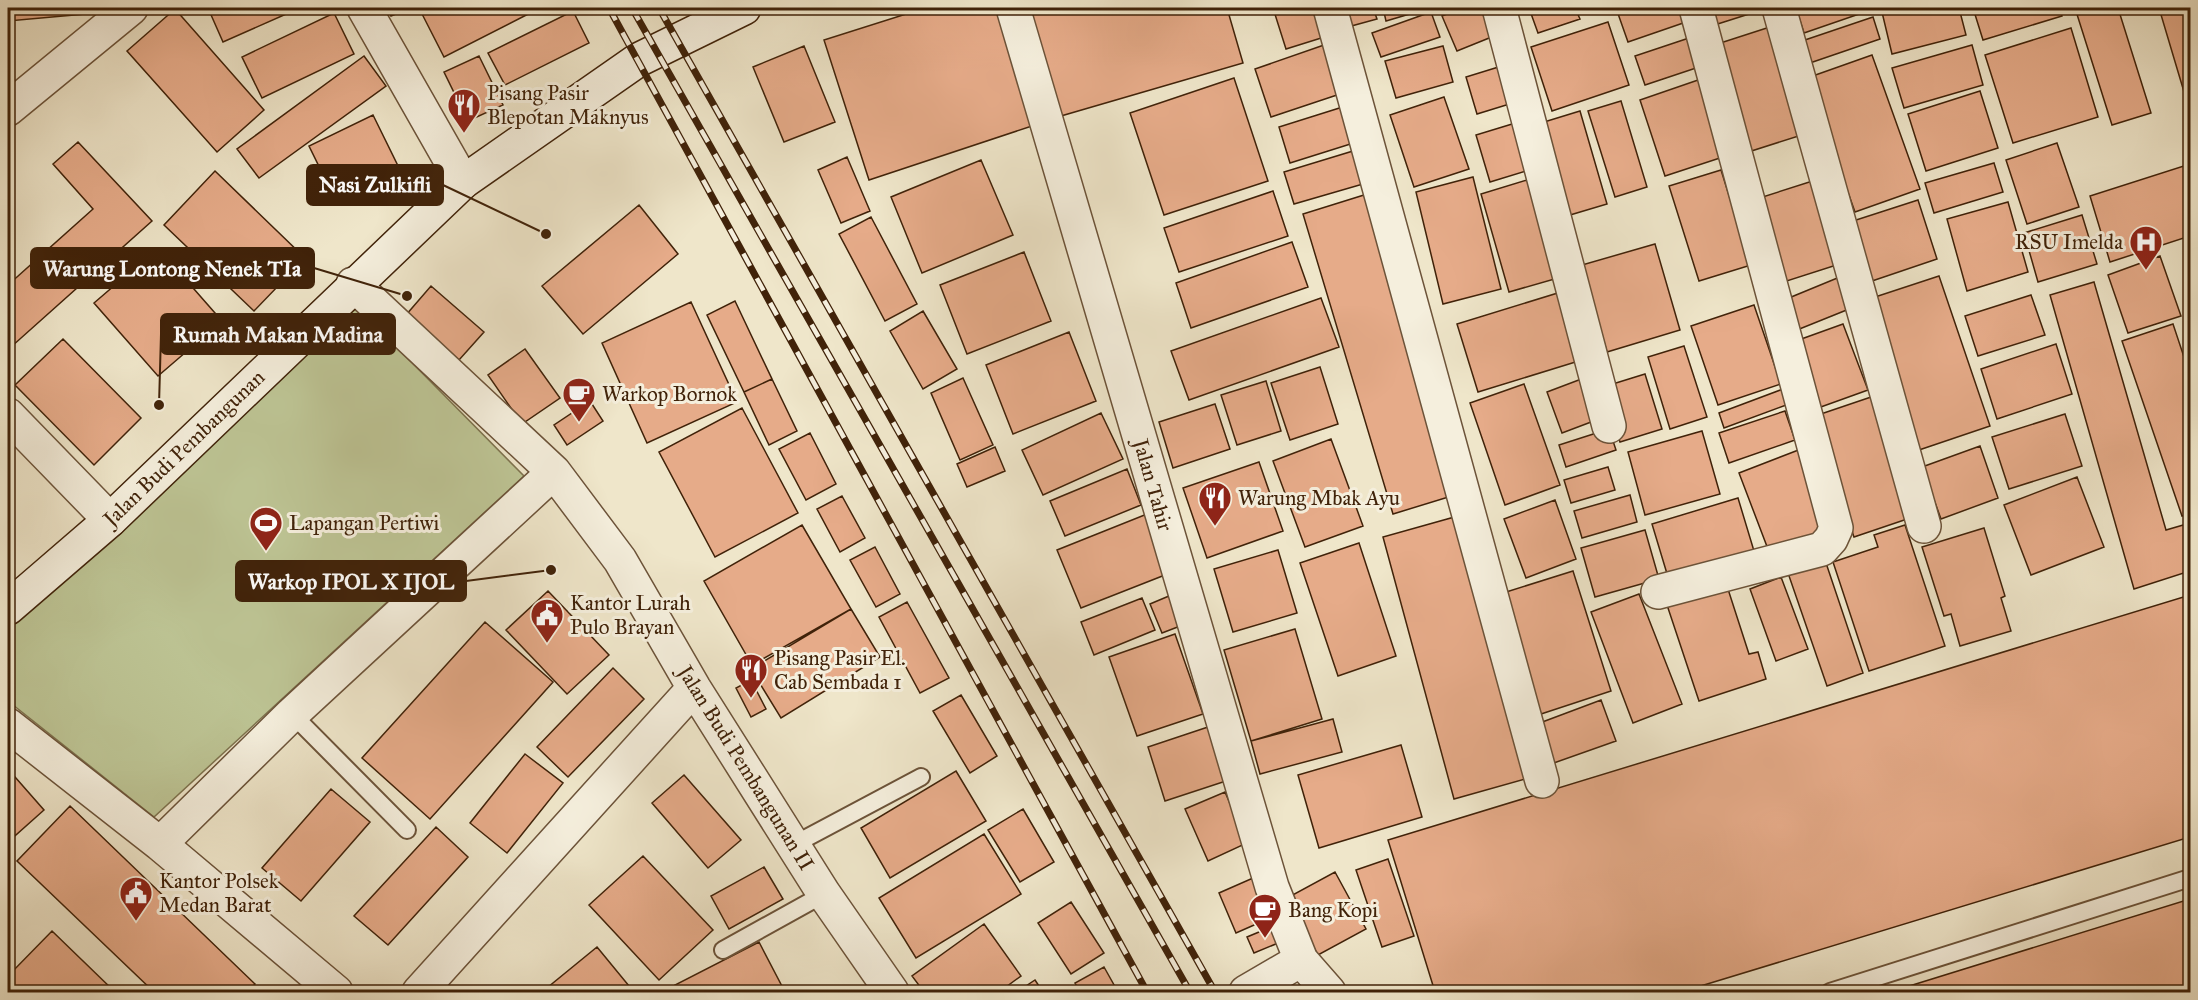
<svg xmlns="http://www.w3.org/2000/svg" width="2198" height="1000" viewBox="0 0 2198 1000" font-family="'IM FELL Great Primer',serif">
  <style>
    .green { fill: #bdc494; stroke: #7e734e; stroke-width: 1.5 }
    .building { fill: #e6ab89; stroke: #402209; stroke-width: 1.5 }
    .lines { fill: none; stroke-linecap: round; stroke-linejoin: round }
    .lane-casing { stroke: #6c5339; stroke-width: 20 }
    .street-casing { stroke: #6c5339; stroke-width: 36 }
    .secondary-casing { stroke: #402209; stroke-width: 36 }
    .lane { stroke: #f5efdd; stroke-width: 16 }
    .street { stroke: #f5efdd; stroke-width: 33 }
    .secondary { stroke: #f5efdd; stroke-width: 33 }
    .rail-casing { stroke: #402209; stroke-width: 7 }
    .rail { stroke: #f5efdd; stroke-width: 4.5; stroke-dasharray: 14; stroke-linecap: butt }
    .labels { text-anchor: middle; dominant-baseline: central; stroke-width: 6; stroke-linejoin: round; paint-order: stroke }
    .poi-label { font-size: 21px; fill: #402209; stroke: #f5efdd; text-anchor: start }
    .street-label { font-size: 21px; fill: #402209; stroke: #f5efdd }
    .leader { fill: none; stroke: #402209; stroke-width: 2 }
    .callout-dot { fill: #402209; stroke: #f5efdd; stroke-width: 2 }
    .callout { fill: #402209; stroke: #402209; stroke-width: 2 }
    .callout-label { font-size: 22px; text-anchor: middle; font-weight: bold; fill: #fff }
  </style>
  <rect width="100%" height="100%" fill="#efe6ca"/>
  <filter id="stains"><feTurbulence type="fractalNoise" baseFrequency=".00333" numOctaves="4"/><feColorMatrix values="0 0 0 0 .2 0 0 0 0 .09 0 0 0 0 .02 0 0 0 .5 -.17"/></filter>
  <radialGradient id="worn" r=".72"><stop offset=".6" stop-color="#630" stop-opacity="0"/><stop offset="1" stop-color="#630" stop-opacity=".3"/></radialGradient>
  <!-- green -->
  <path class="green" d="M357,307l167,169 -370,341 -146,-116v-73z"/>
  <!-- building -->
  <path class="building" d="M8,8h77v6l-77,7z
    M208,8h84l1,3 -70,31z
    M387,8h24l-20,8z
    M425,8h115l-96,49 -24,-47z
    M925,8h72l38,117 -166,55 -45,-140z
    M1022,8h205l16,55 -189,55z
    M1273,8h52l9,26 -48,15z
    M1338,8h35l4,11 -33,9z
    M1383,8h47l-44,13z
    M1462,8h26l11,26 -42,17 -15,-35z
    M1529,8h46l5,11 -42,14z
    M1587,8h16l-15,4z
    M1616,8h68l5,13 -61,21z
    M1699,8h69l-63,20z
    M1796,8h68l1,4 -61,21z
    M1881,8h78l7,27 -74,19z
    M1973,8h86l3,8 -79,24z
    M2075,8h43l33,105 -39,12z
    M2159,8h31v104z
    M175,9l89,101 -47,42 -90,-101z
    M573,11l16,32 -84,42 -17,-32z
    M1431,12l9,25 -59,20 -9,-24z
    M334,13l20,41 -92,44 -20,-41z
    M1873,17l7,22 -76,26 -8,-22z
    M1608,22l21,63 -77,26 -21,-64z
    M1773,26l35,107 -66,21 -34,-107z
    M2071,28l27,89 -85,26 -28,-88z
    M1689,38l10,29 -54,18 -10,-29z
    M1324,45l16,49 -69,23 -16,-48z
    M1972,45l11,40 -79,23 -12,-40z
    M804,46l31,76 -51,20 -31,-75z
    M1443,46l10,36 -57,16 -11,-37z
    M1872,55l48,134 -65,23 -48,-134z
    M364,56l22,30 -127,92 -22,-29z
    M479,56l24,49 -35,16 -24,-49z
    M1505,65l11,37 -39,12 -11,-37z
    M1234,78l34,103 -104,34 -34,-102z
    M1701,79l25,77 -61,20 -25,-76z
    M1980,91l18,57 -72,23 -18,-57z
    M1444,97l25,72 -55,18 -24,-72z
    M1621,101l26,86 -32,10 -27,-86z
    M1349,105l11,36 -70,22 -11,-36z
    M1580,111l27,93 -37,11 -26,-93z
    M373,115l29,59 -64,31 -29,-59z
    M1522,121l14,47 -46,14 -14,-47z
    M78,142l74,79 -141,126 -3,-4v-58l85,-76 -40,-45z
    M2057,143l22,64 -52,17 -21,-64z
    M1353,151l10,33 -69,20 -10,-32z
    M847,157l23,54 -29,12 -23,-53z
    M981,160l32,75 -91,38 -31,-76z
    M1994,163l9,29 -69,21 -9,-30z
    M2190,164v72l-80,26 -20,-66z
    M1721,170l30,95 -52,16 -30,-95z
    M215,171l90,87 -51,53 -90,-86z
    M1473,177l28,112 -58,15 -27,-112z
    M1537,177l28,99 -56,16 -28,-98z
    M1822,178l27,83 -72,23 -27,-83z
    M1273,191l15,45 -109,36 -15,-44z
    M1364,195l91,300 -62,19 -90,-300z
    M1918,200l19,59 -65,22 -19,-60z
    M2008,202l20,70 -61,19 -20,-72z
    M639,205l39,49 -95,80 -41,-48z
    M2082,215l15,49 -59,18 -14,-49z
    M871,217l46,87 -32,17 -46,-87z
    M1292,242l16,45 -117,41 -15,-45z
    M1655,244l25,86 -73,22 -25,-87z
    M158,248l64,73 -64,55 -64,-73z
    M1024,252l27,69 -84,33 -27,-69z
    M2160,256l21,60 -53,17 -20,-58z
    M1847,274l12,31 -62,25 -13,-30z
    M1939,276l51,150 -71,24 -50,-151z
    M2094,282l72,248 24,-7v48l-56,18 -84,-294z
    M431,286l53,46 -25,28 -53,-45z
    M1561,292l21,68 -104,32 -21,-68z
    M2031,295l14,40 -67,21 -13,-40z
    M1321,298l18,49 -150,53 -18,-49z
    M735,301l37,78 -28,13 -37,-77z
    M691,302l46,100 -90,41 -45,-100z
    M1754,305l27,79 -63,21 -27,-79z
    M923,311l34,58 -34,20 -33,-58z
    M1843,324l25,66 -50,18 -25,-66z
    M2173,324l17,51v139l-8,2 -60,-175z
    M1069,332l27,69 -83,33 -27,-69z
    M63,339l78,79 -47,47 -79,-80z
    M2056,344l16,50 -75,25 -16,-50z
    M1684,346l23,71 -37,12 -22,-72z
    M525,349l35,49 -38,26 -34,-49z
    M1320,367l18,57 -48,16 -19,-57z
    M1645,374l17,55 -42,13 -17,-55z
    M963,378l30,67 -33,15 -29,-67z
    M1584,378l15,41 -37,14 -15,-41z
    M772,379l25,52 -28,14 -25,-53z
    M1266,381l15,50 -44,14 -16,-50z
    M1524,384l36,101 -55,20 -35,-102z
    M1783,389l6,15 -65,24 -5,-15z
    M1877,395l42,120 -65,22 -42,-120z
    M590,401l13,20 -36,24 -13,-20z
    M1215,404l15,45 -57,19 -14,-46z
    M742,408l56,105 -83,44 -56,-105z
    M1785,411l10,29 -66,23 -10,-30z
    M1101,413l22,46 -80,36 -21,-45z
    M2065,414l17,52 -73,23 -17,-52z
    M1609,429l7,21 -50,17 -7,-22z
    M1702,431l18,63 -75,21 -17,-63z
    M810,433l26,51 -30,16 -27,-51z
    M1331,439l32,87 -58,21 -32,-86z
    M1980,446l18,52 -57,21 -19,-52z
    M995,447l10,24 -38,16 -10,-23z
    M1801,449l32,84 -62,24 -32,-84z
    M1259,462l24,69 -76,27 -24,-70z
    M1608,467l7,23 -44,13 -7,-23z
    M1127,469l14,36 -76,31 -15,-35z
    M2077,477l27,70 -73,28 -27,-70z
    M1630,495l7,27 -55,16 -8,-27z
    M842,496l23,42 -25,14 -23,-43z
    M1738,498l16,53 -86,26 -16,-53z
    M1555,500l21,59 -50,19 -22,-59z
    M1147,514l23,59 -89,35 -24,-58z
    M1458,516l71,262 -75,21 -71,-262z
    M802,525l49,84 -99,56 -48,-84z
    M1905,525l40,121 -76,25 -36,-109 45,-15 -4,-12z
    M1984,528l21,68 -4,2 10,33 -51,15 -9,-32 -7,2 -22,-69z
    M1645,530l14,49 -64,18 -14,-49z
    M1359,543l37,113 -58,20 -38,-113z
    M875,547l25,47 -24,13 -26,-47z
    M1278,550l19,63 -64,19 -19,-63z
    M1825,560l38,113 -36,13 -39,-113z
    M1573,571l38,120 -70,23 -38,-121z
    M1781,577l27,72 -32,12 -26,-72z
    M1727,586l22,68 9,-2 8,27 -67,22 -32,-96z
    M548,591l61,64 -42,39 -61,-64z
    M1176,593l12,30 -26,10 -12,-29z
    M1639,594l43,110 -49,19 -42,-111z
    M2190,595v242l-509,155h-246l-47,-152z
    M1142,598l13,32 -61,25 -13,-33z
    M907,602l42,76 -29,15 -41,-76z
    M851,609l29,48 -99,61 -30,-49z
    M485,622l68,60 -123,137 -68,-61z
    M1295,629l27,90 -71,22 -27,-91z
    M1175,634l28,80 -66,22 -28,-79z
    M613,668l31,31 -76,78 -31,-30z
    M751,680l15,29 -15,8 -15,-29z
    M961,695l36,61 -27,17 -37,-62z
    M1601,700l15,41 -65,23 -14,-40z
    M1333,719l9,33 -82,22 -9,-33z
    M1214,725l18,54 -67,22 -17,-54z
    M1401,745l21,72 -103,31 -21,-73z
    M525,754l38,29 -56,70 -37,-30z
    M8,769l36,41 -36,32z
    M956,771l30,50 -96,57 -29,-50z
    M684,775l57,65 -33,28 -56,-65z
    M331,789l39,33 -69,79 -39,-33z
    M1225,792l22,51 -39,18 -23,-52z
    M70,806l185,178 -8,8h-93l-137,-131z
    M1023,809l31,53 -34,20 -32,-52z
    M436,827l32,30 -80,88 -34,-29z
    M984,834l37,60 -105,64 -37,-60z
    M643,856l70,74 -54,50 -70,-75z
    M1388,859l26,77 -32,11 -26,-77z
    M764,867l19,32 -54,30 -18,-33z
    M1335,872l31,57 -48,26 -31,-57z
    M1253,878l17,40 -34,15 -17,-40z
    M2190,899v93h-300z
    M1071,902l33,51 -33,21 -33,-51z
    M984,924l37,52 -22,16h-75l-12,-16z
    M1276,925l7,16 -29,12 -7,-16z
    M52,931l63,61h-107v-16z
    M759,942l26,50h-106l-4,-7z
    M597,947l37,45h-92z
    M1104,967l14,25h-38l-5,-9z
    M1035,980l8,12h-26z"/>
  <g class="lines">
    <!-- lane casing -->
    <g class="lane-casing">
      <path id="lane" d="M292,714l115,116
        M795,844l126,-67
        M723,950l101,-56
        M1830,992l360,-114"/>
    </g>
    <!-- street casing -->
    <g class="street-casing">
      <path id="street" d="M364,8l99,174
        M1013,8l259,879 29,73 28,32
        M1330,8l212,773
        M1499,8l110,418
        M1779,8l145,518
        M8,109l123,-101
        M353,284l201,188 66,88 74,128 130,206 68,98
        M8,415l102,105
        M1658,592l164,-43 9,-10 5,-11 -140,-520
        M8,725l152,119 176,148
        M160,844l132,-130 262,-242
        M419,992l275,-304
        M1246,992l55,-32"/>
    </g>
    <!-- secondary casing -->
    <g class="secondary-casing">
      <path id="secondary" d="M8,608l102,-88 353,-338 175,-122 106,-52"/>
    </g>
    <!-- lane -->
    <use href="#lane" class="lane"/>
    <!-- street -->
    <use href="#street" class="street"/>
    <!-- secondary -->
    <use href="#secondary" class="secondary"/>
    <!-- rail casing -->
    <g class="rail-casing">
      <path id="rail" d="M609,8l538,984
        M632,8l558,984
        M659,8l556,984"/>
    </g>
    <!-- rail -->
    <use href="#rail" class="rail"/>
  </g>
  <!-- icons -->
  <defs>
    <g id="restaurant-pin" transform="scale(1.725)"><path d="M0 17L-7.5 6A9.5 9.5 0 1 1 7.5 6Z" fill="#8f2418" stroke="#f5efdd"/><path d="M-5-6h1v4h1v-4h1v4h1v-4h1v5L-1.5 .5V6h-2V.5L-5-1ZM5-6V6H3V1.5H1.5Q1.5-4 5-6Z" fill="#fff"/></g>
    <g id="hospital-pin" transform="scale(1.725)"><path d="M0 17L-7.5 6A9.5 9.5 0 1 1 7.5 6Z" fill="#8f2418" stroke="#f5efdd"/><path d="M-5-5h3v3.5h4V-5h3V5h-3V1.5h-4V5h-3Z" fill="#fff"/></g>
    <g id="cafe-pin" transform="scale(1.725)"><path d="M0 17L-7.5 6A9.5 9.5 0 1 1 7.5 6Z" fill="#8f2418" stroke="#f5efdd"/><path d="M-5.5-4.5H6V0H3Q3 3.5 0 3.5H-2.5Q-5.5 3.5-5.5 0ZM3-3.2v2h1.7v-2ZM-6 4.5H4V6H-6Z" fill="#fff"/></g>
    <g id="stadium-pin" transform="scale(1.725)"><path d="M0 17L-7.5 6A9.5 9.5 0 1 1 7.5 6Z" fill="#8f2418" stroke="#f5efdd"/><path d="M0-5a6.5 5 0 1 0 0 10a6.5 5 0 1 0 0-10ZM-3.5-1.8h7v3.6h-7Z" fill="#fff"/></g>
    <g id="civic-pin" transform="scale(1.725)"><path d="M0 17L-7.5 6A9.5 9.5 0 1 1 7.5 6Z" fill="#8f2418" stroke="#f5efdd"/><path d="M-.6-6.5H3V-4.5H.6V-3L4-1V1h2V6H-6V1h2V-1L-.6-3ZM-1.2 2.5V6h2.4V2.5Z" fill="#fff"/></g>
  </defs>
  <g fill-rule="evenodd">
    <use href="#restaurant-pin" x="464" y="105"/>
    <use href="#hospital-pin" x="2146" y="242"/>
    <use href="#cafe-pin" x="579" y="394"/>
    <use href="#restaurant-pin" x="1215" y="498"/>
    <use href="#stadium-pin" x="266" y="523"/>
    <use href="#civic-pin" x="547" y="615"/>
    <use href="#restaurant-pin" x="751" y="670"/>
    <use href="#civic-pin" x="136" y="893"/>
    <use href="#cafe-pin" x="1265" y="910"/>
  </g>
  <g class="labels">
    <!-- poi labels -->
    <g class="poi-label">
      <text x="487" y="93">Pisang Pasir<tspan x="487" dy="24">Blepotan Maknyus</tspan></text>
      <text x="2123" y="242" text-anchor="end">RSU Imelda</text>
      <text x="602" y="394">Warkop Bornok</text>
      <text x="1238" y="498">Warung Mbak Ayu</text>
      <text x="289" y="523">Lapangan Pertiwi</text>
      <text x="570" y="603">Kantor Lurah<tspan x="570" dy="24">Pulo Brayan</tspan></text>
      <text x="774" y="658">Pisang Pasir El.<tspan x="774" dy="24">Cab Sembada 1</tspan></text>
      <text x="159" y="881">Kantor Polsek<tspan x="159" dy="24">Medan Barat</tspan></text>
      <text x="1288" y="910">Bang Kopi</text>
    </g>
    <!-- street labels -->
    <g class="street-label">
      <text transform="translate(184 448) rotate(-44)">Jalan Budi Pembangunan</text>
      <text transform="translate(1153 485) rotate(74)">Jalan Tahir</text>
      <text transform="translate(746 768) rotate(58)">Jalan Budi Pembangunan II</text>
    </g>
  </g>
  <!-- callouts -->
  <path class="leader" d="M546 234L443 185M407 296L314 268M159 405L161 334M551 570L466 581"/>
  <g class="callout-dot">
    <circle cx="546" cy="234" r="6"/>
    <circle cx="407" cy="296" r="6"/>
    <circle cx="159" cy="405" r="6"/>
    <circle cx="551" cy="570" r="6"/>
  </g>
  <g class="callout">
    <rect x="307" y="165" width="136" height="40" rx="6"/>
    <rect x="31" y="248" width="283" height="40" rx="6"/>
    <rect x="161" y="314" width="234" height="40" rx="6"/>
    <rect x="236" y="561" width="230" height="40" rx="6"/>
  </g>
  <g class="callout-label">
    <text x="375" y="192">Nasi Zulkifli</text>
    <text x="172" y="276">Warung Lontong Nenek TIa</text>
    <text x="278" y="342">Rumah Makan Madina</text>
    <text x="351" y="589">Warkop IPOL X IJOL</text>
  </g>
  <!-- margin -->
  <rect width="2198" height="1000" fill="none" stroke="#efe6ca" stroke-width="30"/>
  <rect x="9" y="9" width="2180" height="982" fill="none" stroke="#402209" stroke-width="3"/>
  <rect x="15" y="15" width="2168" height="970" fill="none" stroke="#402209" stroke-width="1.5"/>
  <rect width="100%" height="100%" filter="url(#stains)"/>
  <rect width="100%" height="100%" fill="url(#worn)"/>
</svg>
